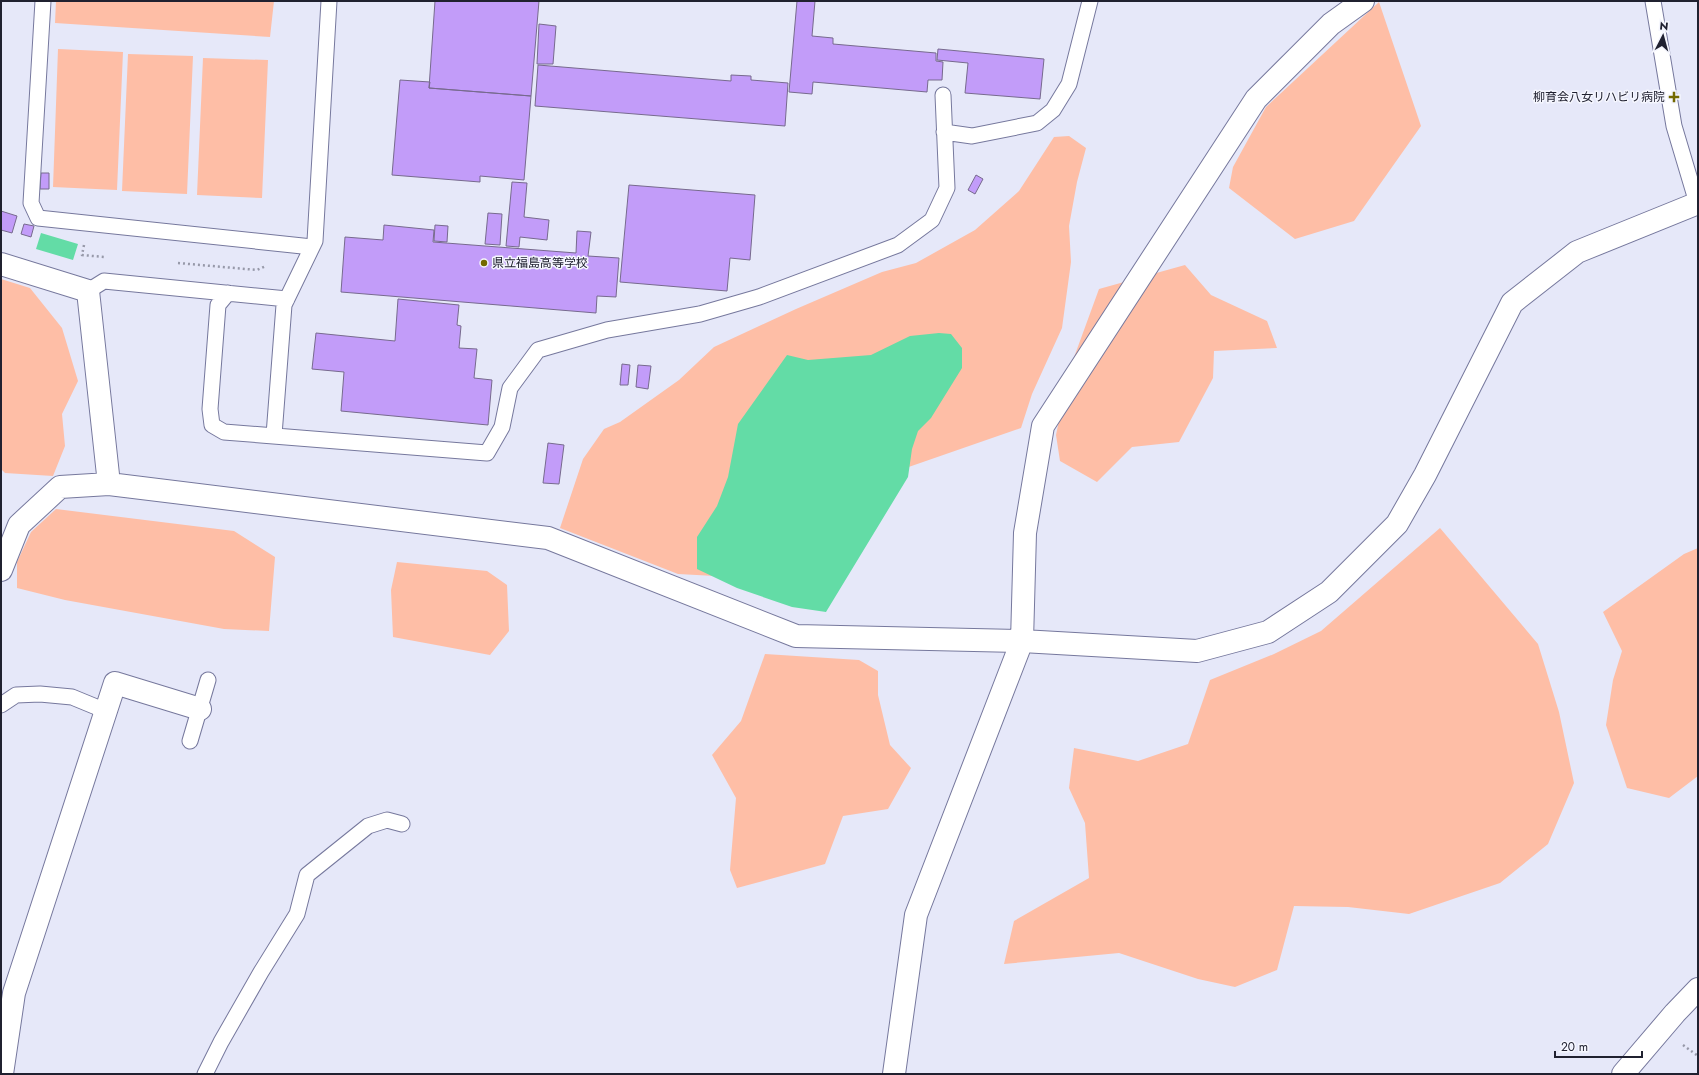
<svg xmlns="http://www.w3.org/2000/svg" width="1699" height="1075" viewBox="0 0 1699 1075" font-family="Jost,'Noto Sans JP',sans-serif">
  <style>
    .green { fill: #febea6 }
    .water { fill: #63dca6 }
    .building { fill: #c29cf9; stroke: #776a8e }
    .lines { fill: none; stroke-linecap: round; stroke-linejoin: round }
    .lane-casing { stroke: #76789d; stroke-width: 17 }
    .street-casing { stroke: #76789d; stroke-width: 24 }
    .path { stroke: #9799a9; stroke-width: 2.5; stroke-dasharray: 2 3; stroke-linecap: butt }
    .lane { stroke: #fff; stroke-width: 15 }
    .street { stroke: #fff; stroke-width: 22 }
    .poi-dot { fill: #746900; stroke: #f5f6fe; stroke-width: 1.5 }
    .labels { text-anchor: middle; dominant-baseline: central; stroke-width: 3; stroke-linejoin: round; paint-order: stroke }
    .poi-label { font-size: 12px; fill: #202130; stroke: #f5f6fe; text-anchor: end }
  </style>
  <rect width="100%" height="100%" fill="#e6e8f9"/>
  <!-- green -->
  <path class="green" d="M56,1h218l-4,36 -215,-14z
    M1379,2l42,124 -67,95 -59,18 -66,-51 4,-21 33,-60z
    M58,49l65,3 -6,138 -64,-3z
    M128,54l65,2 -6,138 -65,-3z
    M203,58l65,2 -6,138 -65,-3z
    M1069,136l17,12 -9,34 -8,44 2,36 -9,66 -30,66 -11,34 -121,42 -185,106 -37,-2 -118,-46 23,-69 21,-30 16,-7 59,-42 35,-33 82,-38 86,-37 34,-9 59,-33 44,-39 35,-54z
    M1185,265l26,30 56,26 10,27 -63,3 -1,27 -34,64 -47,5 -35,35 -37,-21 -4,-26 13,-64 30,-82z
    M1,279l29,9 32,40 16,53 -16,33 3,32 -12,30 -48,-3 -4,-4z
    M56,509l178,22 41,26 -6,74 -45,-2 -159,-29 -48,-12v-26l14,-30z
    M1440,528l98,116 21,68 15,71 -26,61 -48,39 -91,31 -61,-7 -54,-1 -17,64 -42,17 -37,-8 -79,-26 -115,11 10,-43 75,-43 -4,-55 -16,-35 5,-40 64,13 50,-17 22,-64 64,-26 47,-23z
    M1698,548v228l-29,22 -42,-10 -21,-63 7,-45 9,-29 -19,-39 81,-58z
    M397,562l90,9 20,14 2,46 -19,24 -97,-18 -2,-47z
    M765,654l94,6 19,11v24l12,50 21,23 -23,41 -45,7 -18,48 -88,24 -7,-18 6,-72 -24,-43 29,-34z"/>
  <!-- water -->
  <path class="water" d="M41,233l37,11 -5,16 -37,-11z
    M939,333l12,1 11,14v20l-31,50 -13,13 -6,18 -4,28 -82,135 -34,-5 -55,-19 -40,-19v-32l20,-31 11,-29 10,-53 49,-69 21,5 63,-5 39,-19z"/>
  <!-- building -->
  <path class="building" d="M435,1h104l-8,95 -102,-8z
    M797,1h18l-3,35 21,2v6l103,9v8l7,1 -1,18h-14l-1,12 -114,-10 -1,12 -23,-2z
    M539,24l17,2 -3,38h-16z
    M938,49l106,10 -4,40 -75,-6 3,-30 -31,-3z
    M538,65l193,16v-6l20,1v4l37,3 -3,43 -250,-20z
    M400,80l30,2 -1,6 102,8 -7,84 -44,-4v6l-88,-7z
    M41,173h8v16h-9z
    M976,175l7,4 -8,15 -7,-4z
    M512,182l15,1 -3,34 25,3 -2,20 -27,-3 -1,10 -13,-1z
    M629,185l126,10 -5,65 -20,-2 -3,33 -107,-9z
    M1,211l16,5 -5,17 -11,-3z
    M488,213l14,1 -2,31 -15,-1z
    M24,224l10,2 -3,11 -10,-3z
    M384,225l50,5 -1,12 143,11 1,-22 14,1 -3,24 31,2 -3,39 -19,-1 -1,17 -255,-21 4,-55 38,3z
    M435,225l13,1 -1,16 -13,-1z
    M398,299l61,6 -2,20 4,1 -2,22 18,1 -3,29 18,2 -4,45 -147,-14 3,-39 -32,-3 4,-36 79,8z
    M622,364l8,1 -2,20h-8z
    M638,365l13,1 -3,23 -12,-2z
    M548,443l16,2 -5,39 -16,-1z"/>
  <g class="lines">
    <!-- lane casing -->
    <g class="lane-casing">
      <path id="lane" d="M43,1l-12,202 7,15 274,29
        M1653,1l21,125 23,77
        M944,132l28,4 65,-13 16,-13 16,-26 21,-83
        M88,291l16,-10 183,18
        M228,293l-10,12 -8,104 2,16 12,7 263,21 15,-26 8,-39 28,-38 69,-20 93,-16 59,-17 139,-52 34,-25 15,-32 -4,-93
        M274,435l10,-130 31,-64 14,-240
        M1,705l15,-10 24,-1 32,3 34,14
        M190,741l18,-61
        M205,1074l16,-32 40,-70 36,-58 10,-39 61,-49 19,-6 15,4"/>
    </g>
    <!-- street casing -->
    <g class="street-casing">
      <path id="street" d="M1,264l87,27 21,193
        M1,570l18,-45 41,-38 49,-3 439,54 248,98 226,5 175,10 71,-19 61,-40 68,-68 28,-49 87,-172 65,-51 121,-49
        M2,1074l12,-81 101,-310 85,26
        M894,1074l22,-159 106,-274 3,-108 18,-107 213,-327 75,-75 32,-23
        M1623,1074l52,-61 23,-24"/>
    </g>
    <!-- path -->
    <path class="path" d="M84,245l-2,10 22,2
      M178,263l79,7 9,-4
      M1683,1045l15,11"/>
    <!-- lane -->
    <use href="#lane" class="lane"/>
    <!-- street -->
    <use href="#street" class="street"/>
  </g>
  <!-- markers -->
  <g class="poi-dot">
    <path d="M1672 91h4v4h4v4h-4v4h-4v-4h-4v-4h4z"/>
    <circle cx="484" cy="263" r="4"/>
  </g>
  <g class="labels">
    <!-- poi labels -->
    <g class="poi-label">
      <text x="1665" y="97">柳育会八女リハビリ病院</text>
      <text x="492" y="263" text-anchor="start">県立福島高等学校</text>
    </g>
  </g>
  <!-- border -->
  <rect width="1699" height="1075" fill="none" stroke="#202130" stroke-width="4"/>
  <!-- north arrow -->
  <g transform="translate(1663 36) rotate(6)" stroke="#f5f6fe" stroke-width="3" paint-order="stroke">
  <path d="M0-3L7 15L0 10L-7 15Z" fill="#202130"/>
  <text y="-6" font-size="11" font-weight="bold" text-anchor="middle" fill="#202130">N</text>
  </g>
  <!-- scale -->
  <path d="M1555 1051v6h87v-6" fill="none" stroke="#202130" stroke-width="2"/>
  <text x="1561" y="1051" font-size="12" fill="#202130" stroke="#f5f6fe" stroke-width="3" paint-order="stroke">20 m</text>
</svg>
